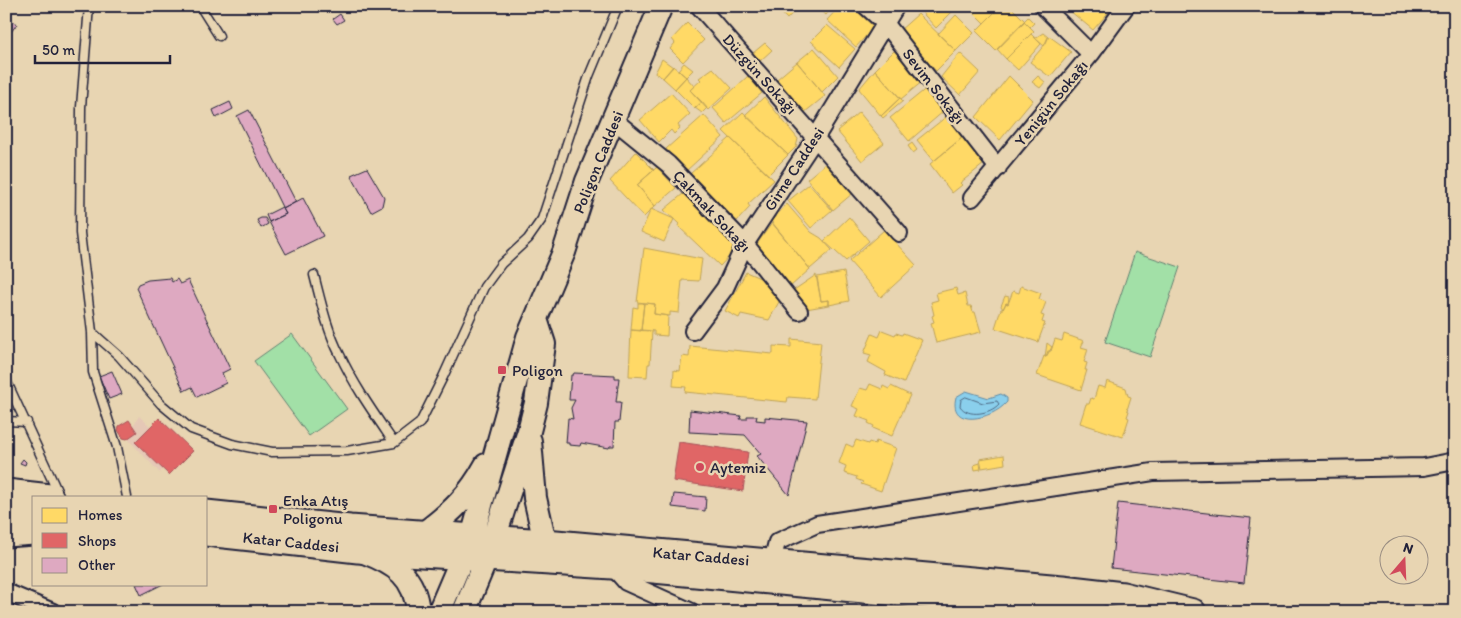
<svg xmlns="http://www.w3.org/2000/svg" width="1461" height="618" viewBox="0 0 1461 618" font-family="Itim,sans-serif">
  <style>
    .built { fill: #e5c8b6 }
    .green { fill: #a2e0a7; stroke: #628171 }
    .water { fill: #8acfec; stroke: #608aa5 }
    .homes { fill: #ffd966; stroke: #bda259 }
    .shops { fill: #e06666; stroke: #a75259 }
    .lines { fill: none; stroke-linecap: round; stroke-linejoin: round }
    .shore { stroke: #4c6782; stroke-width: 1 }
    .building { fill: #dea9c1; stroke: #22223b }
    .lane-casing { stroke: #22223b; stroke-width: 11 }
    .street-casing { stroke: #22223b; stroke-width: 20 }
    .secondary-casing { stroke: #22223b; stroke-width: 26 }
    .primary-casing { stroke: #22223b; stroke-width: 29 }
    .lane { stroke: #e8d5b2; stroke-width: 8 }
    .street { stroke: #e8d5b2; stroke-width: 16 }
    .secondary { stroke: #e8d5b2; stroke-width: 22 }
    .primary { stroke: #e8d5b2; stroke-width: 25 }
    .poi-dot { fill: #d1495b; stroke: #e8d5b2; stroke-width: 2 }
    .labels { text-anchor: middle; dominant-baseline: central; stroke-width: 5; stroke-linejoin: round; paint-order: stroke }
    .street-label { font-size: 16px; fill: #22223b; stroke: #e8d5b2 }
    .poi-label { font-size: 16px; fill: #22223b; stroke: #e8d5b2; text-anchor: start }
  </style>
  <rect width="100%" height="100%" fill="#e8d5b2"/>
  <filter id="ink" filterUnits="userSpaceOnUse"><feTurbulence type="fractalNoise" baseFrequency=".02" numOctaves="2"/><feDisplacementMap in="SourceGraphic" scale="10" xChannelSelector="R" yChannelSelector="G"/><feConvolveMatrix kernelMatrix="1 2 1 2 8 2 1 2 1" color-interpolation-filters="sRGB"/></filter>
  <g filter="url(#ink)">
    <!-- built -->
    <path class="built" d="M139,416l35,32 -14,25 -34,-36z"/>
    <!-- green -->
    <path class="green" d="M1135,252l45,15 -30,90 -45,-15z
      M292,334l55,75 -38,27 -55,-75z"/>
    <!-- water -->
    <path class="water" d="M966,391l23,7 12,-4 6,4v4c-15,18 -59,27 -51,-5z"/>
    <!-- homes -->
    <path class="homes" d="M775,6h24l-12,13z
      M816,6h18l-8,9z
      M840,6h11l23,21 -18,20 -29,-27z
      M916,6h35l3,4 -18,18z
      M970,6h31l-17,17 -14,-14z
      M1001,6h9l15,15 -29,30 -20,-20z
      M1074,6h40l-21,24 -23,-19z
      M918,14l38,37 -20,20 -37,-40z
      M956,15l18,18 -18,18 -18,-17z
      M1028,17l6,6 -4,4 -6,-6z
      M1024,21l10,10 -28,28 -9,-10z
      M687,23l17,17 -21,22 -13,-13 5,-6 -3,-4z
      M827,25l28,24 -16,18 -28,-26z
      M1043,33l5,4 -4,9 -9,-8z
      M1031,34l10,10 -23,26 -12,-11z
      M1049,36l22,16 -21,25 -20,-15 16,-19z
      M765,43l7,7 -12,11 -7,-8z
      M814,48l24,28 -16,16 -25,-30z
      M894,51l29,30 -22,18 -26,-29z
      M960,53l20,19 -20,23 -19,-18z
      M662,59l11,8 -10,11 -8,-5z
      M797,62l28,34 -20,16 -28,-33z
      M684,63l9,7 -7,7 -8,-7z
      M673,66l13,11 -11,12 -12,-11z
      M713,68l19,20 -24,22 -18,-20 11,-10 -2,-2z
      M875,70l25,28 -19,18 -22,-27z
      M748,76l14,17 -36,30 -13,-15z
      M1009,76l24,24 -33,40 -24,-23z
      M1038,76l7,6 -5,6 -8,-6z
      M686,77l8,9 -4,4 12,12 -7,7 -20,-20z
      M928,87l16,24 -35,30 -19,-23z
      M671,93l19,21 -12,11 2,3 -6,6 -3,-4 -12,12 -19,-22z
      M764,97l34,42 -2,8 -8,8 -43,-40z
      M900,98l3,3 -20,17 -2,-2z
      M702,102l5,6 -5,5 -7,-5z
      M743,112l45,43 -20,20 -45,-44z
      M859,112l25,31 -22,18 -25,-30z
      M704,115l19,22 -37,34 -20,-22z
      M947,116l16,21 -29,24 -17,-21z
      M963,137l21,27 -24,19 2,2 -10,8 -22,-29z
      M730,138l44,42 -26,24 2,3 -13,14 -47,-47z
      M912,143l5,7 -4,3 -5,-7z
      M636,152l18,18 -17,15 18,21 -11,11 -34,-36z
      M826,163l27,30 -20,17 -26,-31z
      M657,167l19,21 -21,18 -18,-21z
      M809,184l23,26 -21,18 -23,-27z
      M684,193l50,49 1,8 -15,16 -42,-40 1,-2 -15,-14z
      M787,204l24,28 10,6 11,12 -22,19 -39,-48z
      M651,209l23,10 -10,23 -23,-10z
      M849,217l20,24 -23,20 -22,-20z
      M772,223l38,46 -20,18 -36,-39z
      M884,230l32,35 -35,32 -32,-36z
      M644,248l58,11 -3,22 -17,-1 -3,33 -9,-1v4l-16,-2 1,-10 -18,-2z
      M746,272l23,10 11,18 -11,20 -28,-6 -2,4 -14,-7z
      M844,272l5,29 -20,4v-5l-8,1 -4,-24z
      M816,275l5,26 8,-1v5l-23,4 -12,-19z
      M1021,286l20,7 -2,6 7,3 -5,13 3,1 -2,6 3,1 -7,19 -43,-14 6,-19h2l3,-6 2,1 5,-13 6,2z
      M956,288l2,7 7,-2 3,13h3l2,6h2l6,20 -45,11 -5,-20 3,-1 -2,-6 2,-1 -3,-13 7,-2 -2,-7z
      M1005,296l4,1 -1,7 -2,-1 -3,6 -2,-3z
      M638,303h6l-3,28 -10,-1 2,-23 5,1z
      M644,303l11,1 -1,10 14,2 -1,20 -13,-1v-4l-13,-1z
      M631,330l21,1 -2,33h-2l-1,13 -18,-1z
      M882,330l13,5 1,-2 6,2 1,-2 19,7 -18,43 -19,-8 1,-3 -18,-10 3,-7 -7,-2 8,-19 7,3z
      M1064,334l20,7 -3,6 7,2 -4,13 3,1 -2,7h2l-6,20 -44,-15 7,-19 2,1 2,-6h3l4,-12 7,2z
      M791,339l30,3 -6,57 -27,-2 -1,5 -102,-10 1,-5 -13,-1 1,-16 6,1 2,-15 7,1 1,-11 83,8v-8l18,1z
      M1047,343l5,4 -6,10h-1z
      M1107,381l19,7 2,8 3,1 -4,13 2,1 -2,6 2,1 -6,19 -43,-14 6,-19h3l2,-6 3,1 4,-13 7,2z
      M870,384l12,5 1,-3 6,3 2,-3 19,9 -18,41 -19,-8 1,-2 -6,-3 1,-2 -13,-5 3,-7 -7,-3 8,-18 7,2z
      M856,440l12,4 1,-2 6,2 1,-3 20,7 -15,43 -20,-7 2,-2 -7,-3 1,-2 -13,-4 2,-7 -7,-3 7,-19 7,3z
      M1004,455l1,9 -23,4 -2,-9z
      M980,463l1,6 -6,1 -1,-5z"/>
    <!-- shops -->
    <path class="shops" d="M159,418l34,33 -24,24 -34,-33z
      M129,420l8,12 -10,7 -4,-1 -5,-8 1,-4z
      M679,442l69,10 -5,39 -70,-10z"/>
    <g class="lines">
      <!-- shore -->
      <path class="shore" d="M966,397l17,6 14,-2 2,3c-9,10 -31,14 -39,2l1,-6z"/>
    </g>
    <!-- building -->
    <path class="building" d="M340,14l4,6 -7,4 -4,-5z
      M6,16h3l-1,3 9,5 -6,8 -5,-2z
      M230,102l3,7 -17,9 -3,-8z
      M249,110l47,92 -13,7 -46,-93z
      M367,168l17,29 -2,9 -11,6 -20,-37z
      M303,198l20,38 -37,18 -17,-32 17,-8 -3,-5z
      M282,207l4,7 -17,8 -3,-7z
      M261,218h4l3,6 -7,4 -4,-8z
      M170,278l2,4 5,-3 3,5 8,-4 42,89 -8,4 4,10 -29,14 -5,-10 -8,4 -48,-103 2,-4 10,-4z
      M112,371l10,23 -13,5 -10,-23z
      M574,373l41,2v3h4l-3,24h5l-2,20h-4l-1,24h-4l-1,2 -28,-5 -1,3 -11,-1v-2h-3l2,-25 5,1 -2,-11 4,-8h-6l2,-25h2z
      M690,410l51,6 -1,3h7v-3h10l-1,4 9,1v-4l42,4 -18,74 -32,-39 4,-2 -16,-19 -56,-3z
      M23,459l3,3 -1,3 -5,-2z
      M674,494l32,3 -1,14 -33,-4z
      M1118,503l133,15 -7,65 -133,-15z
      M136,584h27l-22,11z"/>
    <g class="lines">
      <!-- lane casing -->
      <g class="lane-casing">
        <path id="lane" d="M89,6l-8,101 -1,126 12,99 1,40 24,75 10,50
          M200,6l19,30
          M314,275c7,27 13,55 26,80 15,32 35,60 54,88
          M92,332l27,24 42,48 30,25 41,15 40,8 75,-1 47,-8 26,-20 23,-46 41,-90 17,-23 27,-25 14,-20 47,-143 29,-70
          M6,380l53,115
          M6,421l21,1"/>
      </g>
      <!-- street casing -->
      <g class="street-casing">
        <path id="street" d="M699,6l200,227
          M866,6l20,18 112,144
          M1043,6l48,48
          M615,121l53,43 77,80 54,67
          M972,198l119,-144 35,-48
          M693,331l32,-43 20,-44 71,-107 80,-131
          M772,562l5,-20 40,-18 336,-52 271,-5 31,-6
          M612,566l14,16 66,30
          M6,592l47,20"/>
      </g>
      <!-- secondary casing -->
      <g class="secondary-casing">
        <path id="secondary" d="M530,441l5,57 10,44
          M424,533c28,-21 45,-37 62,-68
          M472,537l56,-200 36,-85 23,-71 74,-175
          M494,539l35,-108 7,-28 8,-59 -8,-25
          M364,552c31,12 51,24 54,60
          M439,612l23,-54
          M464,612l22,-53"/>
      </g>
      <!-- primary casing -->
      <g class="primary-casing">
        <path id="primary" d="M6,492l44,5
          M206,513l144,15 195,14 517,46 61,7 70,17
          M6,514l28,2
          M206,533l152,17 254,16 481,46
          M6,534l28,-2"/>
      </g>
      <!-- lane -->
      <use href="#lane" class="lane"/>
      <!-- street -->
      <use href="#street" class="street"/>
      <!-- secondary -->
      <use href="#secondary" class="secondary"/>
      <!-- primary -->
      <use href="#primary" class="primary"/>
    </g>
  </g>
  <!-- markers -->
  <g class="poi-dot">
    <rect x="497" y="365" width="10" height="10" rx="2.5"/>
    <circle cx="700" cy="467" r="5"/>
    <rect x="268" y="504" width="10" height="10" rx="2.5"/>
  </g>
  <g class="labels">
    <!-- street labels -->
    <g class="street-label">
      <text transform="translate(760 74) rotate(48)">Düzgün Sokağı</text>
      <text transform="translate(934 86) rotate(52)">Sevim Sokağı</text>
      <text transform="translate(1051 103) rotate(-51)">Yenigün Sokağı</text>
      <text transform="translate(598 162) rotate(-68)">Poligon Caddesi</text>
      <text transform="translate(794 169) rotate(-57)">Girne Caddesi</text>
      <text transform="translate(712 211) rotate(47)">Çakmak Sokağı</text>
      <text transform="translate(291 542) rotate(6)">Katar Caddesi</text>
      <text transform="translate(701 556) rotate(5)">Katar Caddesi</text>
    </g>
    <!-- poi labels -->
    <g class="poi-label">
      <text x="512" y="370">Poligon</text>
      <text x="710" y="467">Aytemiz</text>
      <text x="283" y="500">Enka Atış<tspan x="283" dy="18">Poligonu</tspan></text>
    </g>
  </g>
  <!-- margin -->
  <rect width="1461" height="618" fill="none" stroke="#e8d5b2" stroke-width="25"/>
  <rect x="12" y="12" width="1436" height="593" fill="none" stroke="#22223b" stroke-width="2" filter="url(#ink)"/>
  <!-- legend -->
  <rect x="32" y="496" width="175" height="90" fill="#e8d5b2" stroke="#998d82"/>
  <rect x="42" y="508" width="25" height="15" fill="#ffd966" stroke="#998d82"/>
  <text x="78" y="520" font-size="15" fill="#22223b">Homes</text>
  <rect x="42" y="533" width="25" height="15" fill="#e06666" stroke="#998d82"/>
  <text x="78" y="546" font-size="15" fill="#22223b">Shops</text>
  <rect x="42" y="558" width="25" height="15" fill="#dea9c1" stroke="#998d82"/>
  <text x="78" y="570" font-size="15" fill="#22223b">Other</text>
  <!-- north arrow -->
  <g transform="translate(1404 560) rotate(19)"><circle r="24" fill="#e8d5b2" stroke="#998d82"/>
  <path d="M0-4L9 19L0 12L-9 19Z" fill="#d1495b"/>
  <text y="-8" font-size="14" font-weight="bold" text-anchor="middle" fill="#22223b">N</text>
  </g>
  <!-- scale -->
  <path d="M35 55v8h135v-8" fill="none" stroke="#22223b" stroke-width="2.5"/>
  <text x="42" y="55" font-size="15" fill="#22223b" stroke="#e8d5b2" stroke-width="4" paint-order="stroke">50 m</text>
</svg>
